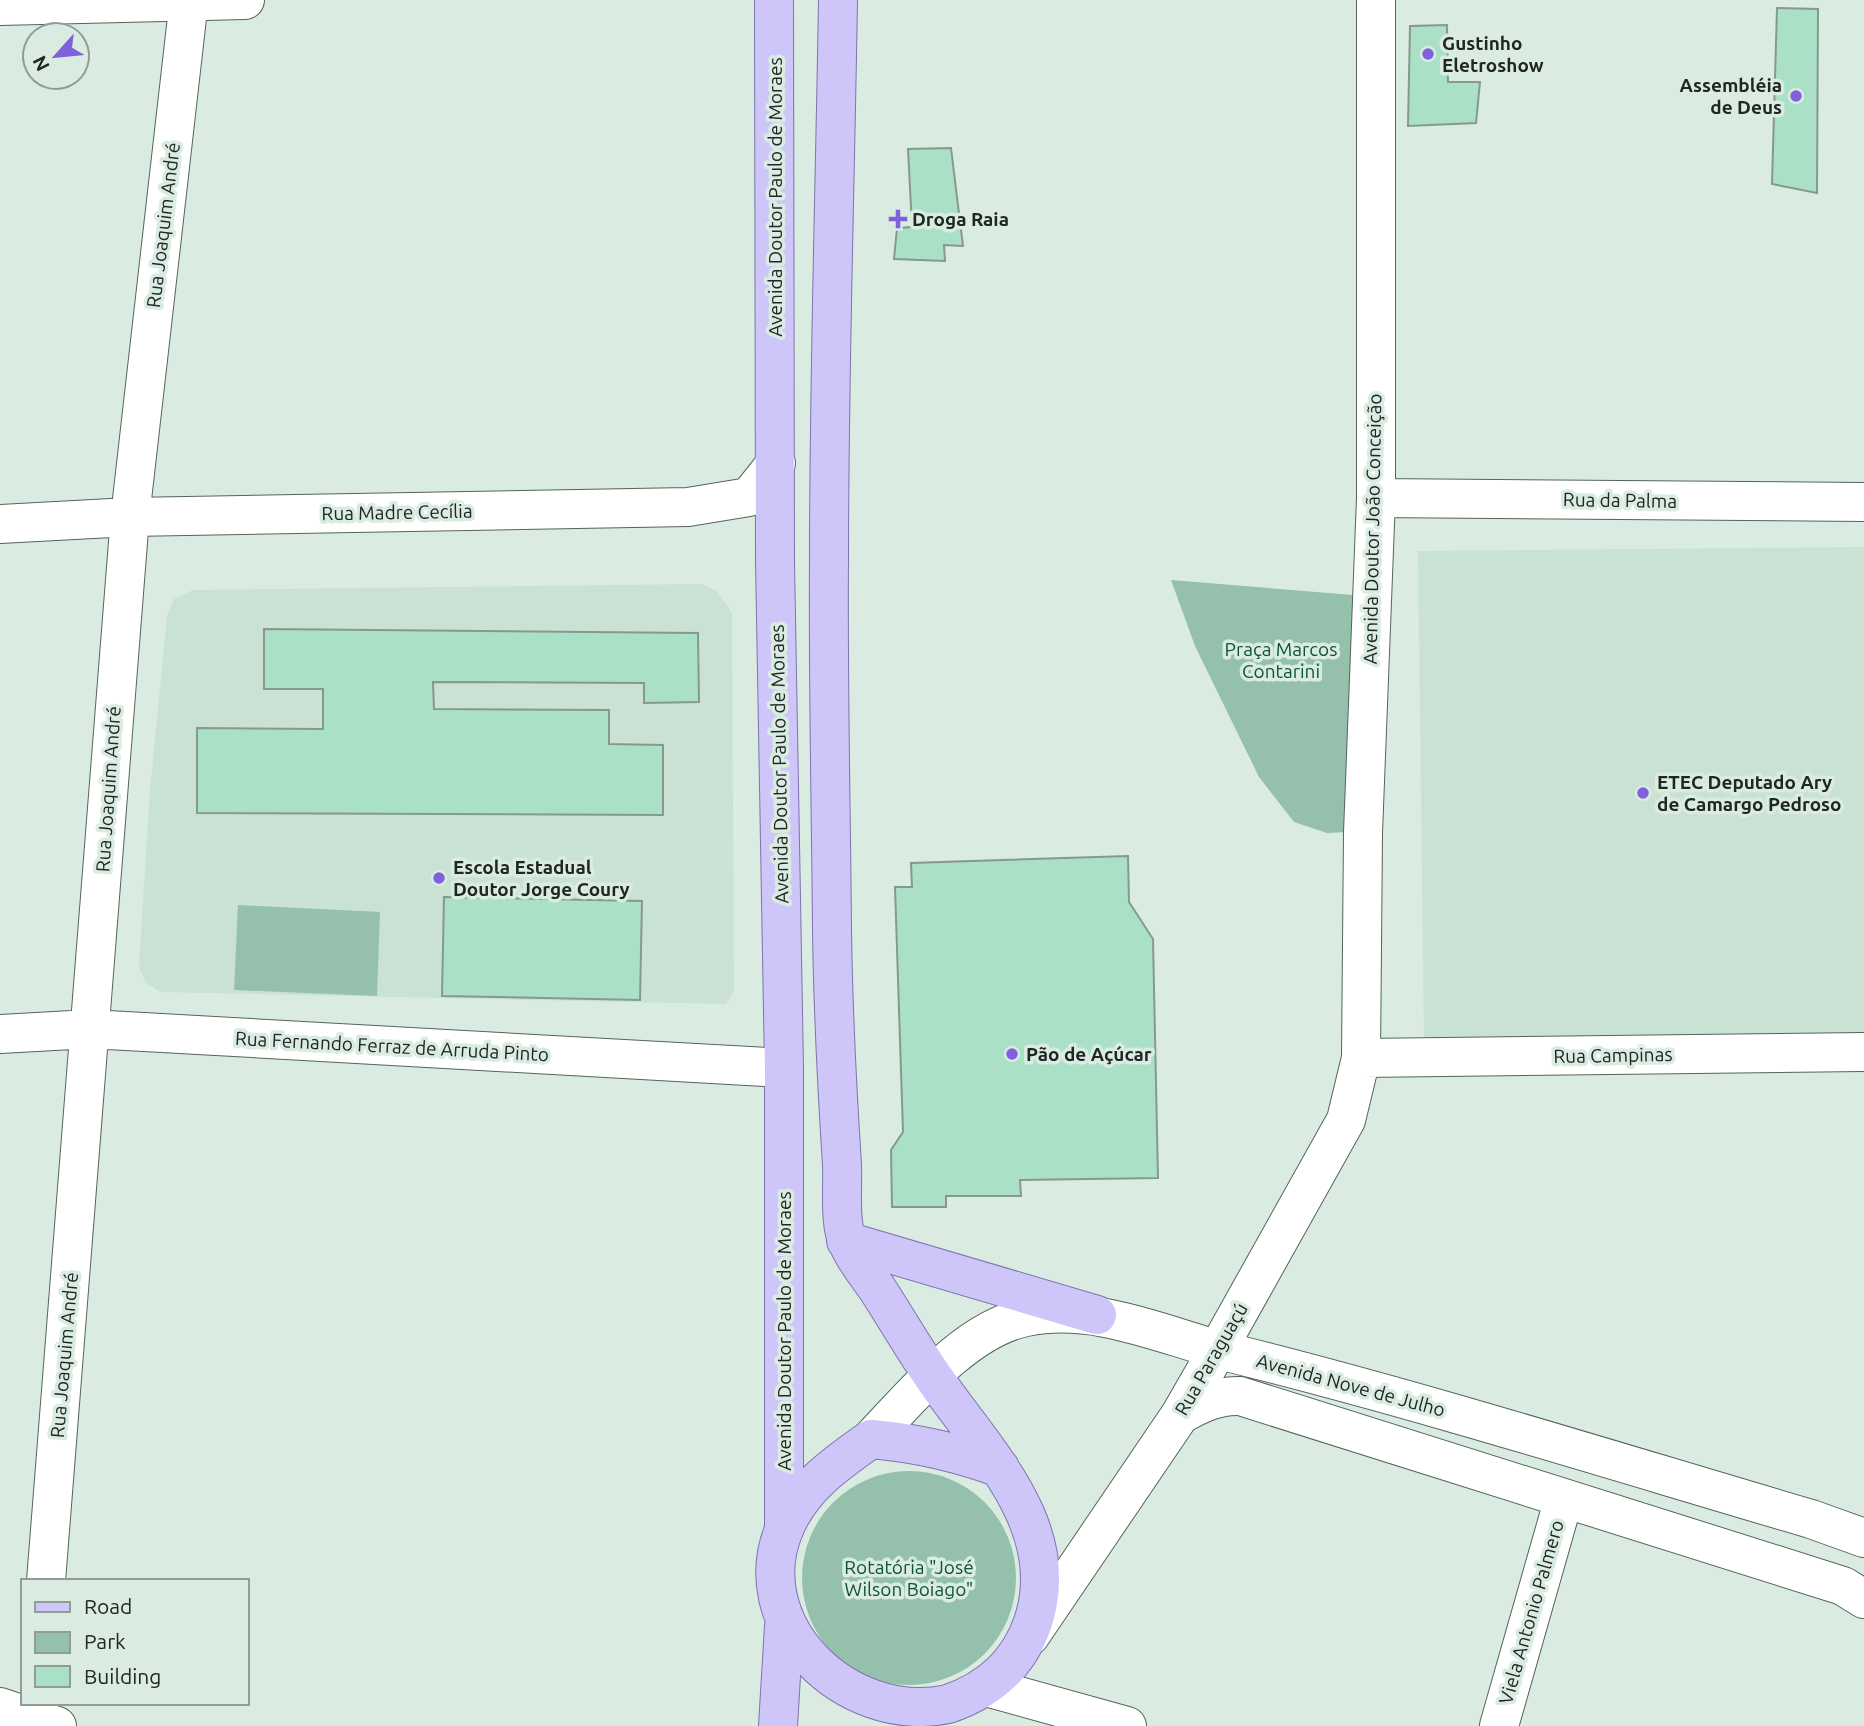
<svg xmlns="http://www.w3.org/2000/svg" width="1864" height="1726" viewBox="0 0 1864 1726" font-family="Ubuntu,sans-serif">
  <style>
    .built { fill: #c9e2d4 }
    .green { fill: #95c0ab }
    .building { fill: #aae1c6; stroke: #87988f; stroke-width: 2 }
    .lines { fill: none; stroke-linecap: round; stroke-linejoin: round }
    .minor-casing { stroke: #55645c; stroke-width: 40 }
    .major-casing { stroke: #7c74ab; stroke-width: 40 }
    .minor { stroke: #fff; stroke-width: 38 }
    .major { stroke: #cec5f8; stroke-width: 38 }
    .poi-dot { fill: #7f61db; stroke: #daece2; stroke-width: 2.5 }
    .labels { text-anchor: middle; dominant-baseline: central; stroke-width: 7; stroke-linejoin: round; paint-order: stroke }
    .poi-label { font-size: 19px; font-weight: bold; fill: #202723; stroke: #daece2; text-anchor: start }
    .street-label { font-size: 19px; fill: #202723; stroke: #daece2 }
    .park-label { font-size: 19px; fill: #0f533a; stroke: #daece2 }
  </style>
  <rect width="100%" height="100%" fill="#daece2"/>
  <!-- built -->
  <path class="built" d="M1864,547v488l-440,4 -6,-488z
    M701,584l16,7 15,22 2,378 -8,13 -566,-12 -15,-10 -6,-16 11,-176 17,-174 7,-17 19,-9z"/>
  <!-- green -->
  <path class="green" d="M1171,580l182,15 -6,237 -20,1 -33,-11 -35,-45 -64,-131z
    M238,905l142,7 -3,84 -143,-6z
    M802 1578a107 107 0 1 1 214 0a107 107 0 1 1-214 0Z"/>
  <!-- building -->
  <path class="building" d="M1777,8l41,1 -1,184 -45,-9z
    M1447,25l1,57h32l-4,41 -68,3 2,-100z
    M951,148l12,98 -19,-1 1,16 -51,-2 3,-31 15,-1 -4,-78z
    M264,629l434,4 1,69 -55,1v-20l-211,-1 1,27 175,1v34l54,1v70l-466,-2v-85l126,1v-40h-59z
    M1128,856l1,46 24,37 5,239 -138,2 1,16h-75v11h-54l-1,-57 12,-18 -8,-245h17l-1,-24z
    M444,897l198,4 -2,99 -198,-4z"/>
  <g class="lines">
    <!-- minor casing -->
    <g class="minor-casing">
      <path id="minor" d="M0,6l245,-6
        M1376,498l488,4
        M0,524l130,-7 558,-10 61,-10 27,-34
        M0,1034l90,-5 694,39
        M1361,1058l503,-6
        M1180,1415c20,-11 37,-20 60,-19l603,190 21,13
        M871,1439c41,-43 95,-110 155,-122 69,-14 136,18 201,35 197,49 390,110 584,167l53,19
        M46,1581l84,-1064 59,-517
        M1030,1636l150,-221 38,-66 128,-229 15,-62 2,-225 13,-335v-498
        M986,1687l141,39
        M0,1707l57,19
        M1499,1726l65,-228"/>
    </g>
    <!-- major casing -->
    <g class="major-casing">
      <path id="major" d="M774,0l1,561 9,507v459
        M838,0c-3,187 -9,374 -9,560 -1,123 2,247 3,370 1,79 5,157 10,235 1,23 -3,57 6,78 6,16 20,32 30,47 18,28 35,57 54,85 50,74 133,151 101,247 -14,42 -44,68 -85,82 -102,22 -207,-81 -162,-179 17,-39 51,-62 85,-86 46,4 86,13 129,29
        M846,1241l251,74
        M778,1726l6,-100"/>
    </g>
    <!-- minor -->
    <use href="#minor" class="minor"/>
    <!-- major -->
    <use href="#major" class="major"/>
  </g>
  <!-- markers -->
  <g class="poi-dot">
    <circle cx="1428" cy="54" r="7"/>
    <circle cx="1796" cy="96" r="7"/>
    <path d="M894.5 208.5h7v7h7v7h-7v7h-7v-7h-7v-7h7z"/>
    <circle cx="1643" cy="793" r="7"/>
    <circle cx="439" cy="878" r="7"/>
    <circle cx="1012" cy="1054" r="7"/>
  </g>
  <g class="labels">
    <!-- poi labels -->
    <g class="poi-label">
      <text x="1442" y="43">Gustinho<tspan x="1442" dy="22">Eletroshow</tspan></text>
      <text x="1782" y="85" text-anchor="end">Assembléia<tspan x="1782" dy="22">de Deus</tspan></text>
      <text x="912" y="219">Droga Raia</text>
      <text x="1657" y="782">ETEC Deputado Ary<tspan x="1657" dy="22">de Camargo Pedroso</tspan></text>
      <text x="453" y="867">Escola Estadual<tspan x="453" dy="22">Doutor Jorge Coury</tspan></text>
      <text x="1026" y="1054">Pão de Açúcar</text>
    </g>
    <!-- street labels -->
    <g class="street-label">
      <text transform="translate(775 197) rotate(-90)">Avenida Doutor Paulo de Moraes</text>
      <text transform="translate(163 225) rotate(-83)">Rua Joaquim André</text>
      <text transform="translate(1620 500) rotate(1)">Rua da Palma</text>
      <text transform="translate(397 512) rotate(-1)">Rua Madre Cecília</text>
      <text transform="translate(1372 529) rotate(-89)">Avenida Doutor João Conceição</text>
      <text transform="translate(779 764) rotate(-91)">Avenida Doutor Paulo de Moraes</text>
      <text transform="translate(108 789) rotate(-86)">Rua Joaquim André</text>
      <text transform="translate(392 1046) rotate(3)">Rua Fernando Ferraz de Arruda Pinto</text>
      <text transform="translate(1613 1055) rotate(-1)">Rua Campinas</text>
      <text transform="translate(784 1331) rotate(-90)">Avenida Doutor Paulo de Moraes</text>
      <text transform="translate(64 1355) rotate(-85)">Rua Joaquim André</text>
      <text transform="translate(1211 1359) rotate(-60)">Rua Paraguaçú</text>
      <text transform="translate(1351 1385) rotate(15)">Avenida Nove de Julho</text>
      <text transform="translate(1531 1612) rotate(-74)">Viela Antonio Palmero</text>
    </g>
    <!-- park labels -->
    <g class="park-label">
      <text x="1281" y="649">Praça Marcos<tspan x="1281" dy="22">Contarini</tspan></text>
      <text x="909" y="1567">Rotatória "José<tspan x="909" dy="22">Wilson Boiago"</tspan></text>
    </g>
  </g>
  <!-- legend -->
  <rect x="21" y="1579" width="228" height="126" fill="#daece2" stroke="#909d96" stroke-width="2"/>
  <rect x="35" y="1602" width="35" height="10" fill="#cec5f8" stroke="#909d96" stroke-width="2"/>
  <text x="84" y="1614" font-size="21" fill="#202723">Road</text>
  <rect x="35" y="1632" width="35" height="21" fill="#95c0ab" stroke="#909d96" stroke-width="2"/>
  <text x="84" y="1649" font-size="21" fill="#202723">Park</text>
  <rect x="35" y="1666" width="35" height="21" fill="#aae1c6" stroke="#909d96" stroke-width="2"/>
  <text x="84" y="1684" font-size="21" fill="#202723">Building</text>
  <!-- north arrow -->
  <g transform="translate(56 56) rotate(243)"><circle r="33" fill="#daece2" stroke="#909d96" stroke-width="2"/>
  <path d="M0-5L12 26L0 18L-12 26Z" fill="#7f61db"/>
  <text y="-10" font-size="19" font-weight="bold" text-anchor="middle" fill="#202723">N</text>
  </g>
</svg>
